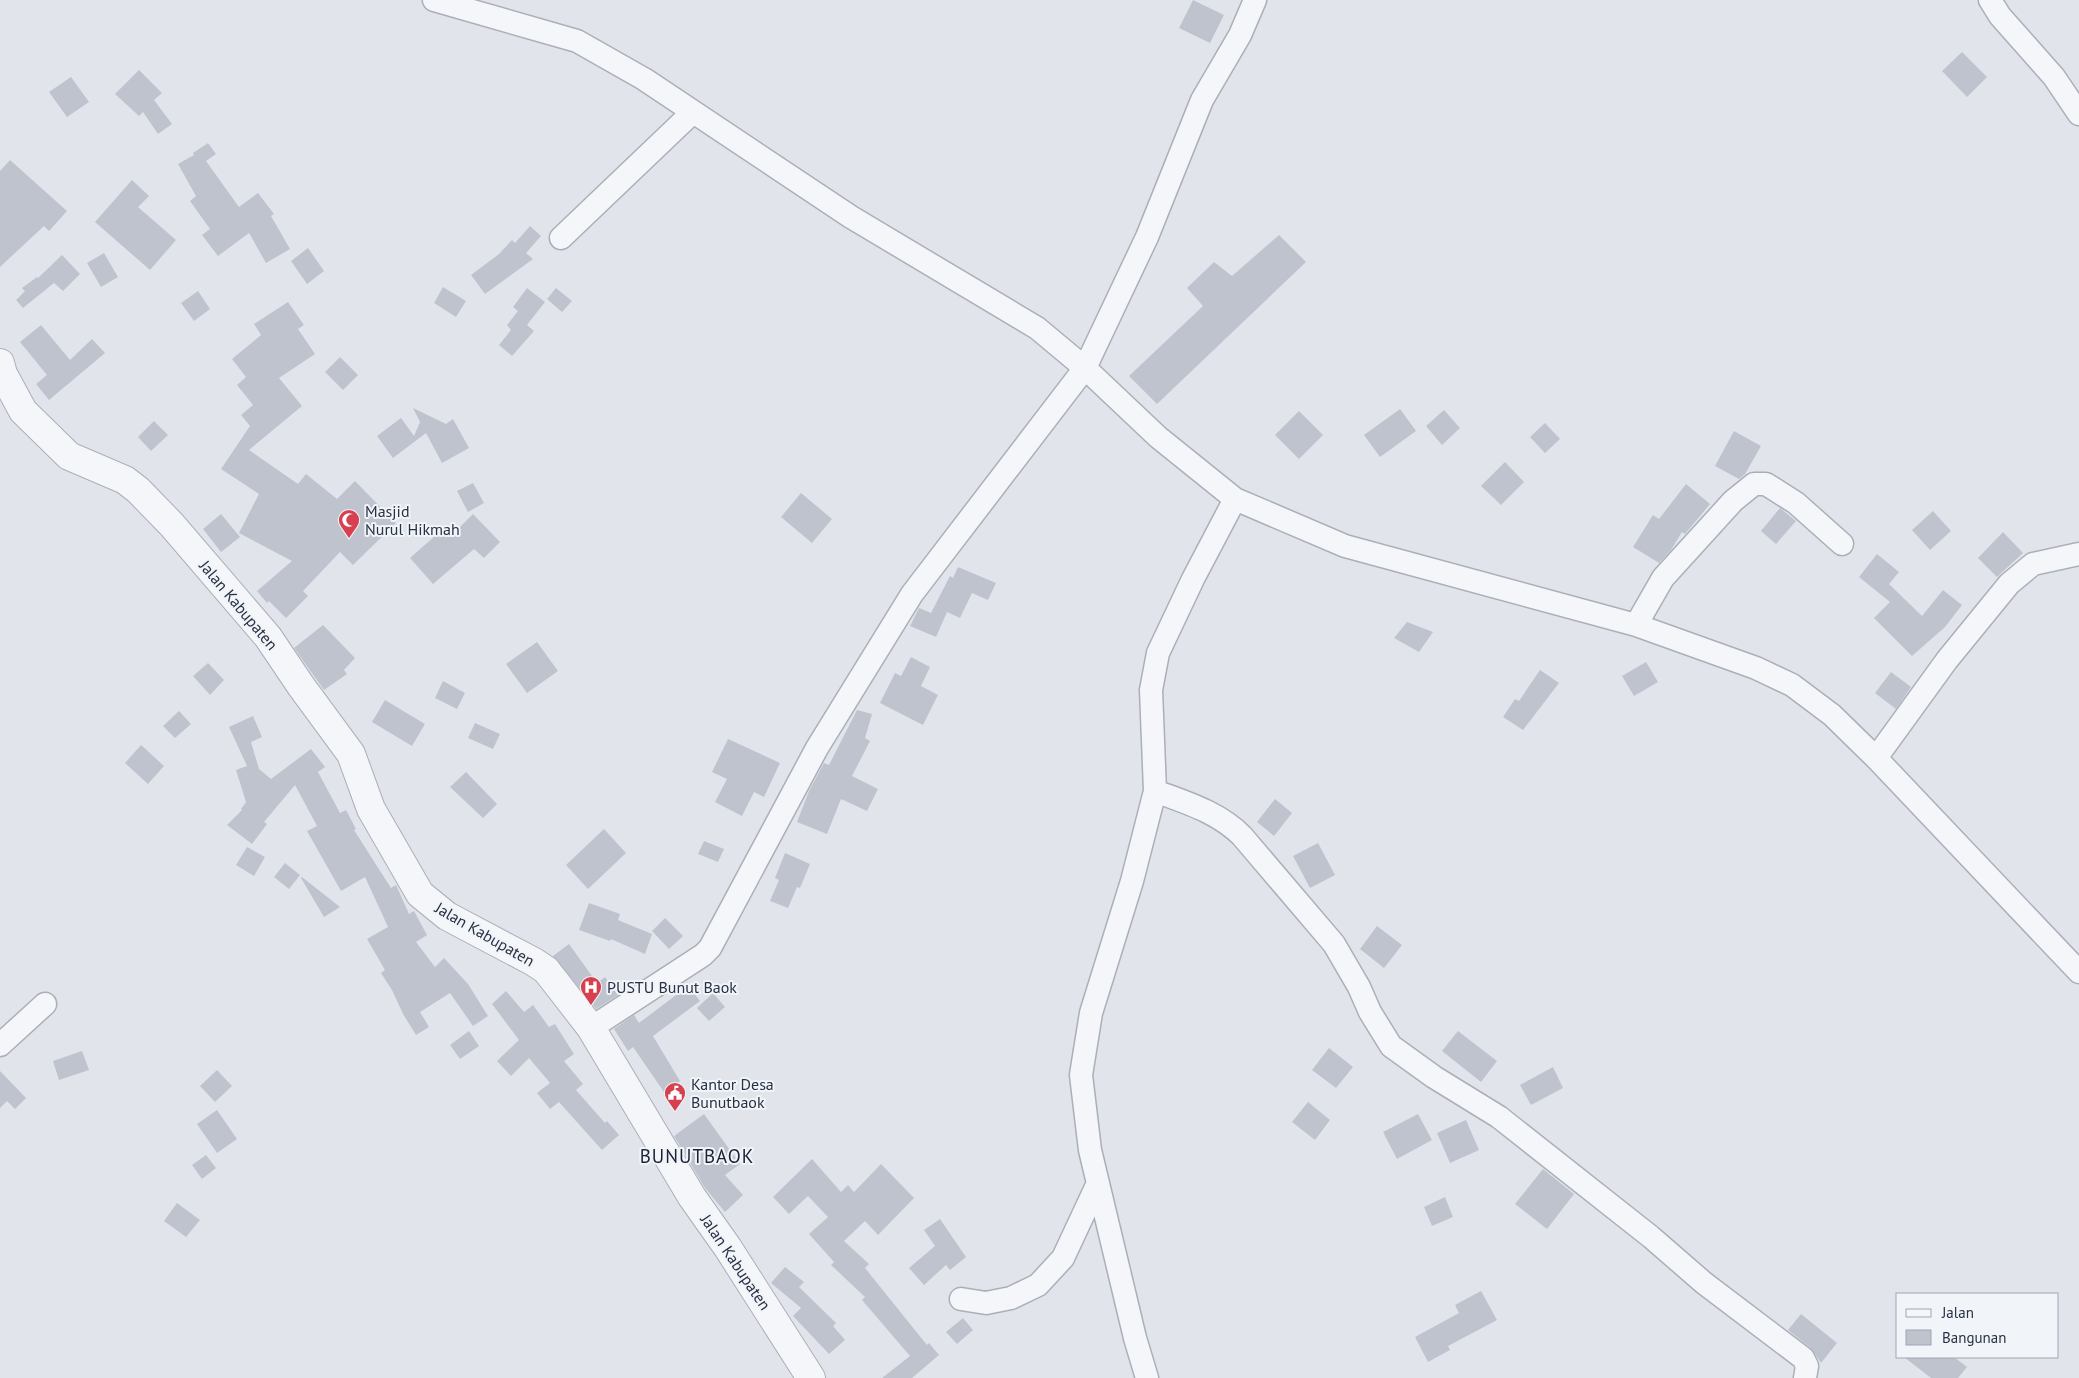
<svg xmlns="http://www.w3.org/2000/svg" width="2079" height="1378" viewBox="0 0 2079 1378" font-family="'PT Sans',sans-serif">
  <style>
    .building { fill: #bec3ce }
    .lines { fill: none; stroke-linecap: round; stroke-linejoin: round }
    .minor-casing { stroke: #aaafb9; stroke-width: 25 }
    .tertiary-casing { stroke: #aaafb9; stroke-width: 30 }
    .minor { stroke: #f4f6f9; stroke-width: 22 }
    .tertiary { stroke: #f4f6f9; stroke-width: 28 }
    .labels { text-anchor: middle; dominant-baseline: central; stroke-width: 4; stroke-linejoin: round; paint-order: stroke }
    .poi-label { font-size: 16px; fill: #283144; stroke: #f1f4f8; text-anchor: start }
    .street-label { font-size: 16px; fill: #283144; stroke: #f1f4f8 }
    .quarter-label { font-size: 19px; letter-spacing: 1px; fill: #1b2234; stroke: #f1f4f8 }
  </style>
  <rect width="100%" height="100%" fill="#e1e5eb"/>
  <!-- building -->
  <path class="building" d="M1193,0l31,15 -14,28 -31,-15z
    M1962,52l25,25 -20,20 -25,-26z
    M139,70l23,23 -8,7 18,24 -14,10 -15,-22 -4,4 -24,-22z
    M71,77l18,25 -22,15 -18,-25z
    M208,143l8,11 -10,7 33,46 19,-14 16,21 -3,2 19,33 -24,14 -17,-30 -31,23 -16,-21 8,-6 -20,-28 6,-5 -18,-32 16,-9 -1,-2z
    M10,160l57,51 -18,20 -5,-5 -44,41v-96z
    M132,180l17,16 -11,11 38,33 -26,30 -55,-48z
    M530,226l11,10 -15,17 7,6 -48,35 -14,-19 28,-21 13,-14 3,3z
    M1279,235l27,27 -149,142 -28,-28 74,-70 -16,-18 27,-26 18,14z
    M308,248l16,23 -17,13 -16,-23z
    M104,253l14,24 -17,10 -14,-24z
    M62,255l18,19 -17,17 -9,-8 -31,25 -7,-8 9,-9 -3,-3 15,-11 1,1z
    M443,287l23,14 -10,16 -22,-14z
    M527,288l18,14 -18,23 7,6 -22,25 -13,-11 12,-15 -4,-5 11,-14 -5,-4z
    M556,288l16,13 -10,11 -15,-13z
    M198,291l12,18 -16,12 -13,-18z
    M288,302l16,23 -6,4 17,25 -36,24 23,28 -53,44 49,34 8,-10 31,25 18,-18 41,42 -43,42 -13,-13 -37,39 5,5 -22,22 -17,-17 -2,2 -10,-12 35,-30 -53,-28 20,-39 -38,-25 29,-43 -9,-11 12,-10 -16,-20 9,-8 -14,-18 29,-24 -7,-11z
    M41,325l29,35 22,-21 13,14 -56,47 -13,-16 11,-9 -27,-33z
    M340,357l18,18 -15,15 -18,-18z
    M413,408l33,16 7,-5 16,29 -27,15 -16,-30 -33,25 -16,-22 24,-18 13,18 6,-14z
    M1400,409l16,22 -36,26 -16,-22z
    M1444,410l16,18 -18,17 -16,-19z
    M1299,411l24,24 -24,24 -24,-24z
    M154,421l14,14 -17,16 -13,-14z
    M1545,423l15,16 -15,14 -15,-16z
    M1734,431l27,15 -16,28 -6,5 -24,-13z
    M1505,462l19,20 -23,23 -20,-19z
    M473,483l11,20 -16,9 -11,-21z
    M1686,484l24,20 -25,30 -3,-2 -11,18 -12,13 -26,-16 20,-32 6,4z
    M801,493l31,26 -20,24 -31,-26z
    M1780,508l16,13 -20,23 -15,-13z
    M1933,511l18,20 -21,19 -18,-20z
    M221,514l19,23 -19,15 -18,-23z
    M473,514l27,28 -16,16 -10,-9 -41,35 -23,-26 34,-30 7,8z
    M2003,532l20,21 -26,24 -19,-19z
    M1877,554l22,18 -10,12 33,32 21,-26 19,15 -17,22 -33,29 -38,-38 16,-16 -31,-25z
    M958,567l38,16 -8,17 -16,-7 -12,25 -13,-6 -11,25 -26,-11 9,-18 12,5 19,-37 3,2z
    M1407,622l26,10 -14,20 -25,-14z
    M323,625l32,33 -11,12 3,4 -23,16 -30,-42z
    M537,642l21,29 -31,22 -21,-29z
    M911,657l19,10 -9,19 17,9 -15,30 -43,-22 15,-30 6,3z
    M1646,662l12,20 -24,14 -12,-20z
    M208,663l16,17 -14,15 -17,-19z
    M1540,670l19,13 -36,47 -20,-13 12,-18 4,2z
    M1891,672l20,15 -15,22 -21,-16z
    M443,681l22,12 -8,16 -22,-11z
    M385,700l40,24 -13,22 -40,-24z
    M857,710l15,4 -7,24 5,3 -18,35 26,13 -11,22 -26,-12 -14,35 -30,-12 12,-31 15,-28 5,2z
    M179,711l12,13 -16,14 -12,-12z
    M253,716l9,21 -11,5 8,27 12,10 40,-30 14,18 -7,5 22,41 6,-3 10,19 -2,1 37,58 5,-3 13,29 5,-3 13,24 -11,7 19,25 9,-9 24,26 20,32 -15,10 -23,-33 -30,19 9,15 -13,8 -13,-21 -11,-24 -11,-17 4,-3 -18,-31 21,-12 -23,-50 -24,14 -34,-60 10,-5 -22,-41 -31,37 3,2 -15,20 -25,-19 15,-15 -1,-1 5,-7 -10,-32 11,-4 -18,-39z
    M475,723l25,11 -7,15 -25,-11z
    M728,739l52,24 -16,34 -10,-5 -12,24 -27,-14 12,-23 -15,-7z
    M141,745l23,21 -16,18 -23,-21z
    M466,772l31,32 -14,14 -33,-31z
    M1275,799l17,14 -18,23 -17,-14z
    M604,829l22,24 -38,36 -22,-24z
    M704,841l20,8 -6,13 -20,-8z
    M1318,843l17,32 -25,13 -17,-32z
    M247,847l18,10 -11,19 -18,-11z
    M785,853l25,11 -10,24 -3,-1 -9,21 -18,-7 9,-21 -4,-2z
    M285,863l15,12 -11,14 -15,-12z
    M302,877l38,30 -16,10 -23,-39z
    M589,903l31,11 -2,6 34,14 -7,20 -34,-15 -1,2 -31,-11z
    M665,918l18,18 -14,13 -17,-18z
    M1377,926l25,19 -18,23 -24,-19z
    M569,944l28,39 8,-6 13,18 -22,14 -43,-53z
    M688,986l12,15 -47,35 27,45 -16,11 -31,-45 -5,4 -14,-22 20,-14 5,8z
    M506,991l18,21 9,-7 16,22 6,-3 19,30 -10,7 19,23 -7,6 29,33 2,-2 12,14 -17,15 -43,-48 -9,7 -13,-16 13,-10 -21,-25 -18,18 -14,-15 22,-21 -27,-36z
    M713,993l12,14 -16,14 -12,-13z
    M469,1031l10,15 -19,13 -10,-14z
    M1458,1031l39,30 -16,21 -39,-31z
    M1329,1048l24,19 -17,21 -24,-18z
    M82,1051l7,19 -30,10 -6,-19z
    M1553,1067l10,21 -32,17 -11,-20z
    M217,1070l15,16 -17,16 -15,-16z
    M0,1071l26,27 -11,11 -8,-8 -7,7z
    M1308,1102l22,18 -15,20 -23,-18z
    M217,1110l20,29 -20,14 -20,-29z
    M704,1114l36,50 -15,11 18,20 -18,17 -20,-24 -31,-52z
    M1418,1114l14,26 -35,19 -14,-27z
    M1466,1120l13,30 -29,13 -13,-30z
    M206,1155l10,13 -14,11 -10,-14z
    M812,1159l29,33 7,-7 6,7 27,-28 33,34 -36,37 -13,-14 -21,20 25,23 -4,4 62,77 2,-2 10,12 -27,23h-30l28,-22 -48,-56 3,-3 -34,-32 3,-3 -25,-28 19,-17 -20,-21 -19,18 -16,-17z
    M1543,1169l31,25 -27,35 -32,-25z
    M1445,1197l8,20 -21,9 -8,-19z
    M177,1203l23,17 -14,17 -22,-16z
    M940,1219l26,38 -16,13 -4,-5 -22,20 -15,-17 26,-22 -11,-16z
    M785,1267l19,15 -5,5 37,36 -3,3 12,14 -16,14 -36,-38 8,-8 -30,-25z
    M1481,1291l16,29 -49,26 2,4 -22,12 -13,-25 44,-24 -4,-8z
    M1801,1314l36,29 -16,20 -10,-15 -23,-18z
    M963,1318l10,12 -16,14 -11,-12z
    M1904,1357h50l13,10 -9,11h-27z"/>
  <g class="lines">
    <!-- minor casing -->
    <g class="minor-casing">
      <path id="minor" d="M434,0l143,41 67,38 207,138 186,111 48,40 73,69 77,62 110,47 291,79 120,43 36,17 40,30 44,43 203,214
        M1990,0l10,16 54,61 25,37
        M561,238l132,-126
        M1636,625l27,-47 70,-77 21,-17h12l30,19 46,41
        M1876,758l71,-98 62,-76 24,-20 46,-10
        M1155,791c32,12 63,21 87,45l92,108 25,43 11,25 21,34 43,31 65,40 152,120 53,46 99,75 4,8 -2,12
        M591,1028l112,-73 7,-7 107,-200 95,-154 173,-226 62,-131 55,-137 38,-65 15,-35
        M0,1045l45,-41
        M961,1299l25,4 25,-5 27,-13 25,-27 35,-75
        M1147,1378l-12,-40 -45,-188 -9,-75 10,-62 41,-132 23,-90 -4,-101 7,-37 35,-74 42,-80"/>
    </g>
    <!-- tertiary casing -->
    <g class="tertiary-casing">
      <path id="tertiary" d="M0,363l3,11 20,37 46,45 56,24 13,10 34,35 96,112 33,49 50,68 20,55 49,85 27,22 87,46 12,8 11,14 34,44 101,169 36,51 83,130"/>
    </g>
    <!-- minor -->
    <use href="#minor" class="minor"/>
    <!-- tertiary -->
    <use href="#tertiary" class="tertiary"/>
  </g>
  <!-- icons -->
  <defs>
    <g id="mosque-pin" transform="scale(1.125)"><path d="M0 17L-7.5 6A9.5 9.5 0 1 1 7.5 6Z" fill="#d6404f" stroke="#f1f4f8"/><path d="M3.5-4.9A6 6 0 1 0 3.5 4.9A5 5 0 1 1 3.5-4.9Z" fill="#fff"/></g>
    <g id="hospital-pin" transform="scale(1.125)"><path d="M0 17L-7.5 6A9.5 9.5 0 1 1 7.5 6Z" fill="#d6404f" stroke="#f1f4f8"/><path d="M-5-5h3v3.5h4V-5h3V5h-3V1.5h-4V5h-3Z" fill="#fff"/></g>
    <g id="civic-pin" transform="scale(1.125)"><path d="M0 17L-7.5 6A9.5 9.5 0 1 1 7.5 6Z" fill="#d6404f" stroke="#f1f4f8"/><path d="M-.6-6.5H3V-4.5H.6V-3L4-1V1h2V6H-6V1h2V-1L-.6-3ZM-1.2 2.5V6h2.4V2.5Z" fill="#fff"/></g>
  </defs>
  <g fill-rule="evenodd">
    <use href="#mosque-pin" x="349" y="520"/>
    <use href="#hospital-pin" x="591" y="987"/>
    <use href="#civic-pin" x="675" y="1093"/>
  </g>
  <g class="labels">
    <!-- poi labels -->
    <g class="poi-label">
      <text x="365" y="511">Masjid<tspan x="365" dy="18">Nurul Hikmah</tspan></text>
      <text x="607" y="987">PUSTU Bunut Baok</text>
      <text x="691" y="1084">Kantor Desa<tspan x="691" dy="18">Bunutbaok</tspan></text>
    </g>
    <!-- street labels -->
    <g class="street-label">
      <text transform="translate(239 605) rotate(50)">Jalan Kabupaten</text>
      <text transform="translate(485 934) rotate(30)">Jalan Kabupaten</text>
      <text transform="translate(736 1262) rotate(56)">Jalan Kabupaten</text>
    </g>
    <!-- quarter labels -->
    <g class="quarter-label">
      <text x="697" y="1156">BUNUTBAOK</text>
    </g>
  </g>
  <!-- legend -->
  <rect x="1896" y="1293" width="162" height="65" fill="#f1f4f8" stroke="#a1a6b0"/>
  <rect x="1906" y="1309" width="25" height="8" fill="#f4f6f9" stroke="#a1a6b0"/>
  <text x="1942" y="1318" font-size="15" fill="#283144">Jalan</text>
  <rect x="1906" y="1330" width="25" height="15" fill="#bec3ce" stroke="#a1a6b0"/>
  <text x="1942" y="1343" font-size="15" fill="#283144">Bangunan</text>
</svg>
